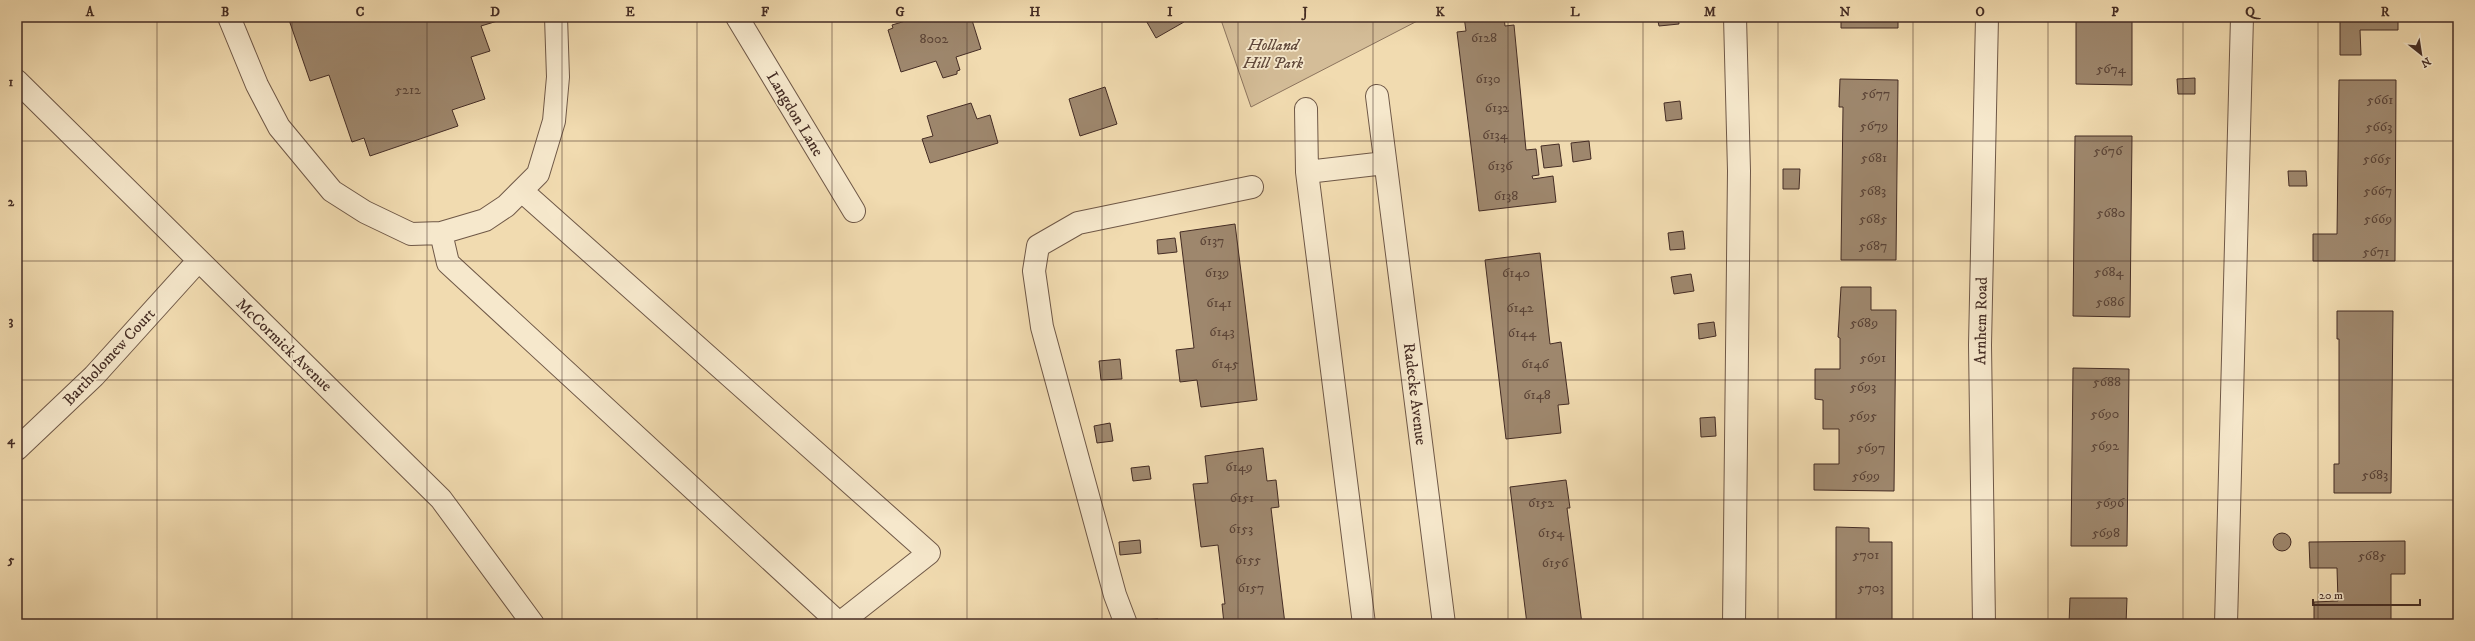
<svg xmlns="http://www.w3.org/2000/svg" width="2475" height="641" viewBox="0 0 2475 641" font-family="'IM FELL DW Pica',serif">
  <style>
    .green { fill: #d4bd98; stroke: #8c745e }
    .building { fill: #9e876d; stroke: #442c24 }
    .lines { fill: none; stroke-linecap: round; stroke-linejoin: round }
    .minor-casing { stroke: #6f5847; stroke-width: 24 }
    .minor { stroke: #f6e8cc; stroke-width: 22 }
    .grid { fill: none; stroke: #442c24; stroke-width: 1; stroke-opacity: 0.55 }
    .labels { text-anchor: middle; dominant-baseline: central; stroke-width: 3.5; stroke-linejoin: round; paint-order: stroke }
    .number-label { font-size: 14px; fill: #5a4336 }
    .park-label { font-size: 16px; font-style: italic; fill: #61493b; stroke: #f6e8cc }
    .street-label { font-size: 16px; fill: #442c24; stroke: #f6e8cc }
    .neatline { fill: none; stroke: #442c24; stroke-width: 1.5 }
    .grid-label { font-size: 13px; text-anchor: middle; font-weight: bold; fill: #442c24 }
  </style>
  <rect width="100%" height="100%" fill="#f1dbb0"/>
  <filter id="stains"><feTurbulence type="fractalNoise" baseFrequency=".005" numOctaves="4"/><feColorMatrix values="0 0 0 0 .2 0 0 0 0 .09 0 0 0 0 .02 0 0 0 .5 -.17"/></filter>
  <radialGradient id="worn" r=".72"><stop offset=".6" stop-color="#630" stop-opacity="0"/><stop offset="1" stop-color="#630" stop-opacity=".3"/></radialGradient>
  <!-- green -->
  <path class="green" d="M1220,17h205l-174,90z"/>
  <!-- building -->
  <path class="building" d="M288,17h216v2l-23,7 9,25 -19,6 14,42 -33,11 6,16 -88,30 -6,-18 -12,4 -23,-67 -19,6z
    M919,17h52l10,32 -25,8 4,13 -3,1v3l-14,4 -7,-17 -35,11 -13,-42 5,-2 -1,-3z
    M1144,17h37l3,5 -28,16z
    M1464,17h40l1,9 9,-1 12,125 10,-1 3,26 -7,1 1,3 20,-3 3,26 -77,9 -22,-179 9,-1z
    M1657,17h21l1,7 -20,2z
    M1841,17h57v11h-57z
    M2076,17h56v68l-56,-1z
    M2340,17h58v13h-38l1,25h-21z
    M2195,78v16h-17l-1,-15z
    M1840,79l58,1 -2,180h-55l2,-153h-4z
    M2339,80h57l-1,181h-82v-27h24z
    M1105,87l12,37 -37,12 -11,-37z
    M1680,101l2,18 -16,2 -2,-18z
    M971,103l6,16 13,-4 8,28 -68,20 -8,-24 11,-3 -6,-20z
    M2075,136h57l-2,181 -57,-1z
    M1589,141l2,18 -18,3 -2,-19z
    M1559,144l3,22 -18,2 -3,-22z
    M1783,169h17l-1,20h-16z
    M2288,171h18l1,15h-18z
    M1235,224l22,176 -56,7 -4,-27 -17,2 -4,-32 18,-2 -14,-116z
    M1683,231l2,18 -15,1 -2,-17z
    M1175,238l2,14 -19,2 -1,-14z
    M1540,253l10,91 11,-2 8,62 -11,1 3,28 -55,6 -21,-179z
    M1691,274l3,17 -20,3 -3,-17z
    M1841,287h30v23h25l-2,181 -80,-1v-26h25v-35h-16v-29l-8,-1v-30h25v-31l-2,-1z
    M2337,311h56l-2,182h-57v-29h5v-125h-2z
    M1714,322l2,14 -17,3 -1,-15z
    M1120,359l2,20 -21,1 -2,-19z
    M2073,368l56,1 -2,177h-56z
    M1715,417l1,19 -15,1 -1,-19z
    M1110,423l3,18 -16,2 -3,-17z
    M1263,448l4,33 9,-1 3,27 -8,1 14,116h-61l-2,-20h3l-7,-59 -17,2 -8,-63 15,-1 -3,-27z
    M1149,466l2,13 -18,2 -2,-13z
    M1566,480l4,28h-3l15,116h-55l-17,-137z
    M1836,527l33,1v14h23v82h-56z
    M2273 542a9 9 0 1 1 18 0a9 9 0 1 1-18 0Z
    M1140,540l1,13 -21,2 -1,-13z
    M2405,541v33h-14v50h-77v-22l24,-1 -1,-33h-27l-1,-26z
    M2070,598h57l-1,26h-57z
    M1158,619v5h-15v-4z"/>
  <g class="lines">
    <!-- minor casing -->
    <g class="minor-casing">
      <path id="minor" d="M229,17l28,68 22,42 53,64 33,21 46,22 30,-1 44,-13 21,-14 32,-32 16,-53 4,-44 -2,-60
        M737,17l117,194
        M17,81l424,418 92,125
        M1377,96l67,528
        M1306,109l1,63 57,452
        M1307,172l78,-9
        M522,191l407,362 -89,70
        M441,233l7,30 392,361
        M17,449l77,-73 104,-115
        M1126,624l-11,-29 -73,-268 -8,-56 4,-25 40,-23 174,-36
        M1734,624l5,-453 -4,-154
        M1984,624l-4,-279 7,-328
        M2226,624l16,-607"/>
    </g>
    <!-- minor -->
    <use href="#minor" class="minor"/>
  </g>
  <!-- grid -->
  <path class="grid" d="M157,17v607M292,17v607M427,17v607M562,17v607M697,17v607M832,17v607M967,17v607M1102,17v607M1238,17v607M1373,17v607M1508,17v607M1643,17v607M1778,17v607M1913,17v607M2048,17v607M2183,17v607M2318,17v607M17,141h2441M17,261h2441M17,380h2441M17,500h2441"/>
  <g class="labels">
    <!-- number labels -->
    <g class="number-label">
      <text x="1484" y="38">6128</text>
      <text x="934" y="39">8002</text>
      <text x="2111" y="69">5674</text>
      <text x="1488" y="79">6130</text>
      <text x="408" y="90">5212</text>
      <text x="1876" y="94">5677</text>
      <text x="2380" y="100">5661</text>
      <text x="1497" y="108">6132</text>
      <text x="1874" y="126">5679</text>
      <text x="2379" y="127">5663</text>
      <text x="1495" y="135">6134</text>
      <text x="2108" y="151">5676</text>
      <text x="1874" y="158">5681</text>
      <text x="2377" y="159">5665</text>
      <text x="1500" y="166">6136</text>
      <text x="1873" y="191">5683</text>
      <text x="2378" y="191">5667</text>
      <text x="1506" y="196">6138</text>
      <text x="2111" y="213">5680</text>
      <text x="1873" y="219">5685</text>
      <text x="2378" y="219">5669</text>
      <text x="1212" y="241">6137</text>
      <text x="1873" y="246">5687</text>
      <text x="2376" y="252">5671</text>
      <text x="2109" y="272">5684</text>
      <text x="1217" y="273">6139</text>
      <text x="1516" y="273">6140</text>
      <text x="2110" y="302">5686</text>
      <text x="1219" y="303">6141</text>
      <text x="1520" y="308">6142</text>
      <text x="1864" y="323">5689</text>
      <text x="1222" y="332">6143</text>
      <text x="1522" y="333">6144</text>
      <text x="1873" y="358">5691</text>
      <text x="1225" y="364">6145</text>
      <text x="1535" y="364">6146</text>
      <text x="2107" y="382">5688</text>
      <text x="1863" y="387">5693</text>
      <text x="1537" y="395">6148</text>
      <text x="2105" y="414">5690</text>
      <text x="1863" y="416">5695</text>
      <text x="2105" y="446">5692</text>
      <text x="1871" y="448">5697</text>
      <text x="1239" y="467">6149</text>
      <text x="2375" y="475">5683</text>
      <text x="1866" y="476">5699</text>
      <text x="1242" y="498">6151</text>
      <text x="1541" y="503">6152</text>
      <text x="2110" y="503">5696</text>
      <text x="1241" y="529">6153</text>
      <text x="1551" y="533">6154</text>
      <text x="2106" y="533">5698</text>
      <text x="1866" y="555">5701</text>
      <text x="2372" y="556">5685</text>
      <text x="1248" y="560">6155</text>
      <text x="1555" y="563">6156</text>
      <text x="1251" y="588">6157</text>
      <text x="1871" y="588">5703</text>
    </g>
    <!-- park labels -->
    <g class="park-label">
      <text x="1273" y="45">Holland<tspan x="1273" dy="18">Hill Park</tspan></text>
    </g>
    <!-- street labels -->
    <g class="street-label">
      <text transform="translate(795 114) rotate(59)">Langdon Lane</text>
      <text transform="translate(1981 321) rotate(-89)">Arnhem Road</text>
      <text transform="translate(284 345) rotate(44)">McCormick Avenue</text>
      <text transform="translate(109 357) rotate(-47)">Bartholomew Court</text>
      <text transform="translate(1415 394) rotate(83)">Radecke Avenue</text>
    </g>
  </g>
  <!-- margin -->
  <rect width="2475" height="641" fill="none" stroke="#f1dbb0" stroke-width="44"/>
  <!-- north arrow -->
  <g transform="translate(2421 54) rotate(150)" stroke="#f6e8cc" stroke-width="3" paint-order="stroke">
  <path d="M0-3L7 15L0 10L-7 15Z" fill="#442c24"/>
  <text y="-6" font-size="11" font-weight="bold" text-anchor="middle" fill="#442c24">N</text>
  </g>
  <!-- scale -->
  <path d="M2313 599v6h107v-6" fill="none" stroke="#442c24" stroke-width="2"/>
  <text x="2319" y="599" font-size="12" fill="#442c24" stroke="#f6e8cc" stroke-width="3" paint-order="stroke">20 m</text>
  <rect x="22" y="22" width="2431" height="597" class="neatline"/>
  <g class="grid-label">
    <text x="90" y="16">A</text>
    <text x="225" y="16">B</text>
    <text x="360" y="16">C</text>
    <text x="495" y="16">D</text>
    <text x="630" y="16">E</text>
    <text x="765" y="16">F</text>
    <text x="900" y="16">G</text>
    <text x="1035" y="16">H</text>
    <text x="1170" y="16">I</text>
    <text x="1305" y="16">J</text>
    <text x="1440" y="16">K</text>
    <text x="1575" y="16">L</text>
    <text x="1710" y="16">M</text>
    <text x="1845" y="16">N</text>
    <text x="1980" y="16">O</text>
    <text x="2115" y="16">P</text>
    <text x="2250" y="16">Q</text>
    <text x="2385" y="16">R</text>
    <text x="11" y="86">1</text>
    <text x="11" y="206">2</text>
    <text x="11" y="325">3</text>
    <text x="11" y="444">4</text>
    <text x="11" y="564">5</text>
  </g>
  <rect width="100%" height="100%" filter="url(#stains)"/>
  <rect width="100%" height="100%" fill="url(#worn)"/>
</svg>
